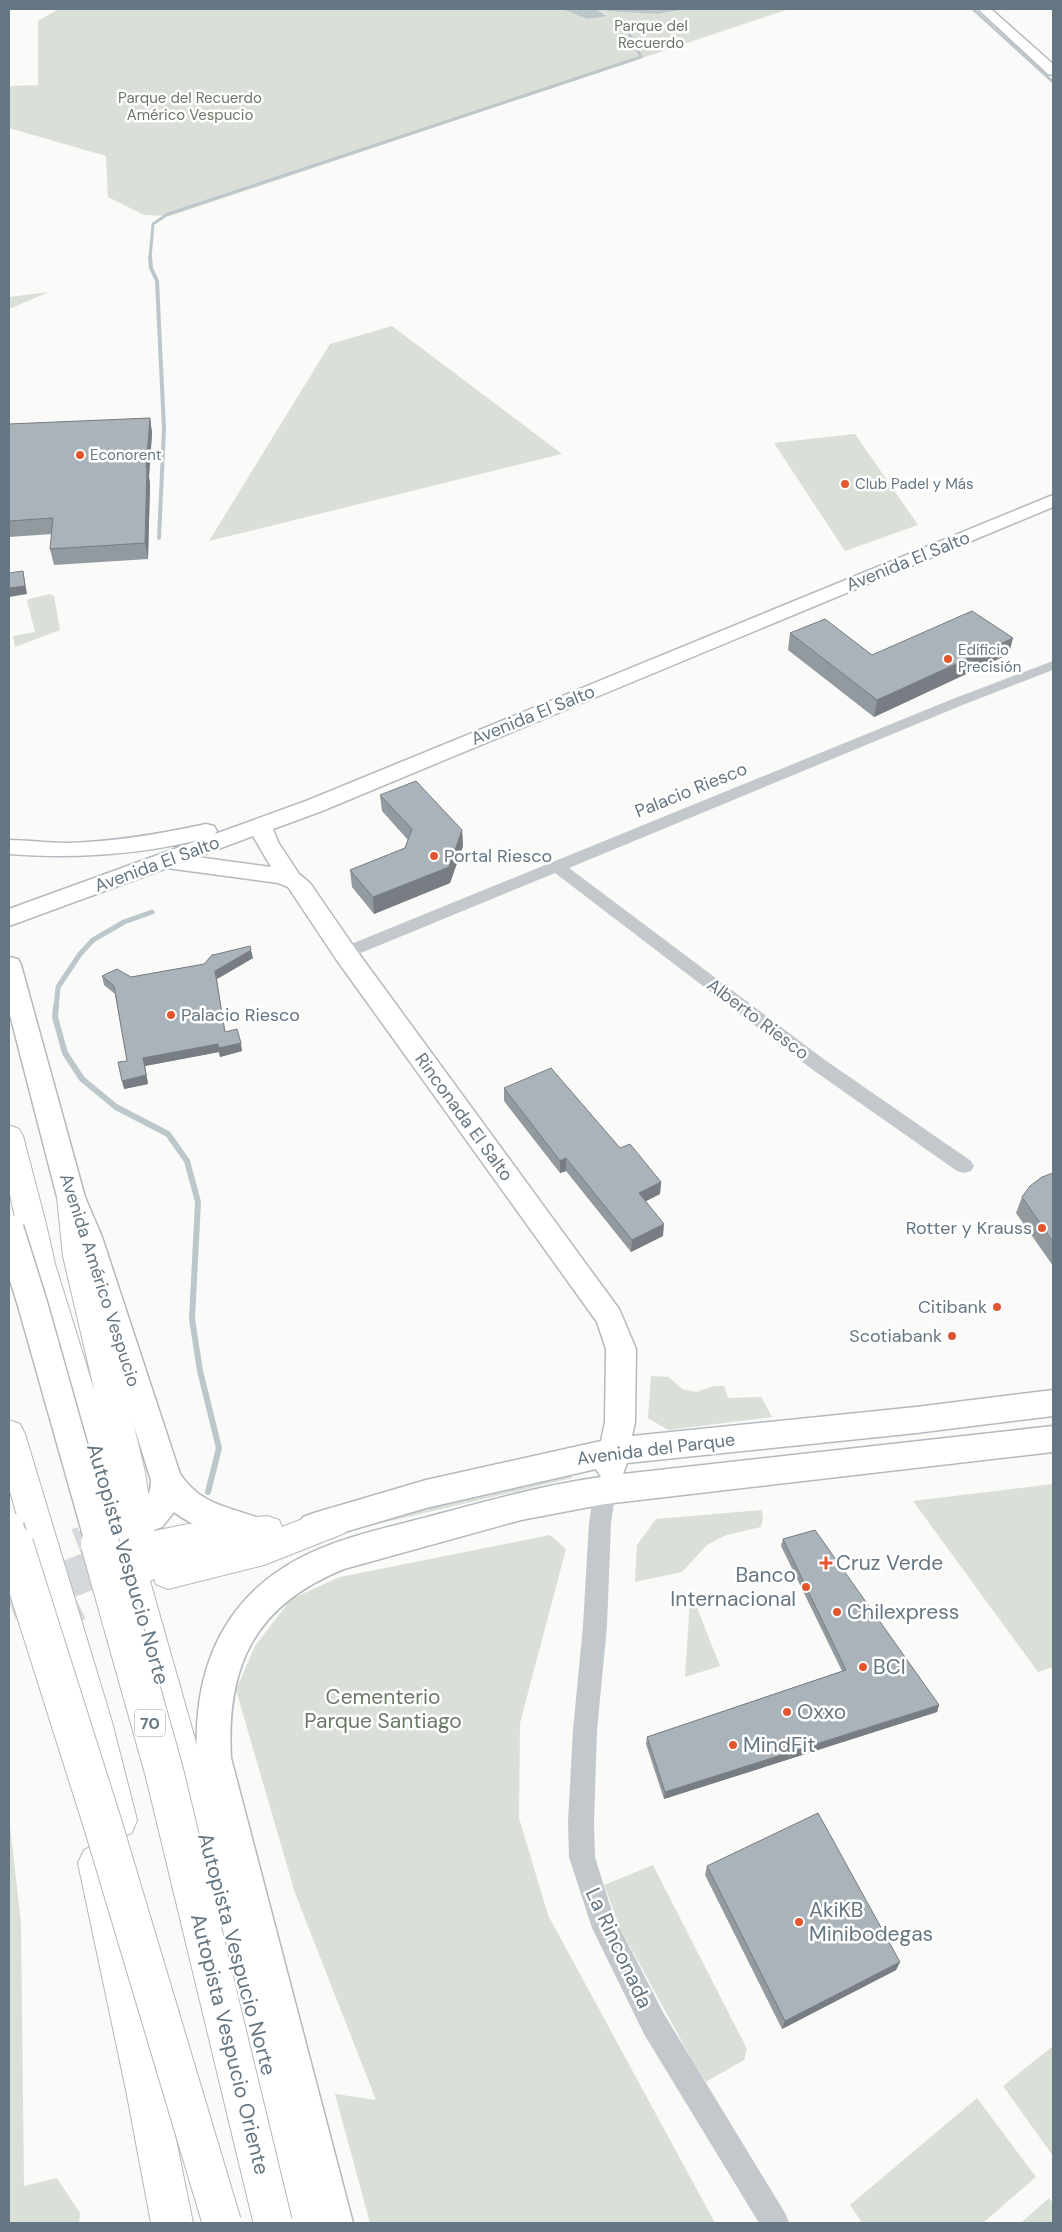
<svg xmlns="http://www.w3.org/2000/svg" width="1062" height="2232" viewBox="0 0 1062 2232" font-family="'DM Sans',sans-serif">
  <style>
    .green { fill: #dadfd7 }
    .water { fill: #bbc7cb }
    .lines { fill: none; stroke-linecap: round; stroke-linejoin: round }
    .stream-far3 { stroke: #bbc7cb; stroke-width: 3 }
    .stream-far2 { stroke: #bbc7cb; stroke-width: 4 }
    .stream-far1 { stroke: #bbc7cb; stroke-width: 5 }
    .stream { stroke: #bbc7cb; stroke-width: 6 }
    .secondary-tunnel-far1 { stroke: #d5d9db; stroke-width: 28; stroke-dasharray: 28 14; stroke-linecap: butt }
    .secondary-tunnel { stroke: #d5d9db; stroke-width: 36; stroke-dasharray: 36 18; stroke-linecap: butt }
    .highway-tunnel { stroke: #d5d9db; stroke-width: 38; stroke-dasharray: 38 19; stroke-linecap: butt }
    .secondary-casing { stroke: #b3babf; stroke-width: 3 }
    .highway-casing { stroke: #b4b9bd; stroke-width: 2 }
    .street { fill: #c3c8cc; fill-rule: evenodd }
    .secondary { fill: #fff; fill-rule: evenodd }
    .highway { fill: #fff; fill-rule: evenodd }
    .highway-bridge-far1-casing { stroke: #b4b9bd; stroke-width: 32; stroke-linecap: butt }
    .highway-bridge-casing { stroke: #b4b9bd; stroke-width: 40; stroke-linecap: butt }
    .highway-bridge-far1 { stroke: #fff; stroke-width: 29 }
    .highway-bridge { stroke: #fff; stroke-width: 38 }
    .wall { fill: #929a9f }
    .shaded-wall { fill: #777d82 }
    .building { fill: #aab3b9; stroke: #777d82 }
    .poi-dot { fill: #e4572e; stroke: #fff; stroke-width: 2 }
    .labels { text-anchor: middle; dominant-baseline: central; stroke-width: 5; stroke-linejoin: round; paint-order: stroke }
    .far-park-label { font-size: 15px; fill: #687a64; stroke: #fff }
    .far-poi-label { font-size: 15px; fill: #657683; stroke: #fff; text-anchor: start }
    .shield { fill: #fff; stroke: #939fa8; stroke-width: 1 }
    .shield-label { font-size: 16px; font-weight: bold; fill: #657683 }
    .street-label { font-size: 18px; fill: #657683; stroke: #fff }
    .poi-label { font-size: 18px; fill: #657683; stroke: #fff; text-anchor: end }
    .near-poi-label { font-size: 21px; fill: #657683; stroke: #fff; text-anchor: start }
    .near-street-label { font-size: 21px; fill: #657683; stroke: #fff }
    .near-park-label { font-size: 21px; fill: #687a64; stroke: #fff }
  </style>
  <rect width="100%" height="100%" fill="#fafaf8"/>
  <!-- green -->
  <path class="green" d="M59,9h503l25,10 20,-4 -11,-6 61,5 30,-5h102l-619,207 -26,-1 -36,-18 -2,-41 -97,-28v-42l29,-1v-64z
    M49,292l-40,17v-12z
    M392,326l170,128 -353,87 121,-197z
    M855,434l63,91 -73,26 -71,-108z
    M50,594l4,2 6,34 -45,17 -2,-11 22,-4 -8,-31 2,-2z
    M651,1376l18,1 13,12 14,3 18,-6h10l4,12 33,-1 11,20 -104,13 -20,-12z
    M572,1471v7l-245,58 68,-24z
    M1053,1484v183l-15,5 -125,-171z
    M762,1510l1,9 -2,8 -35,8 -19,10 -25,27 -47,10 2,-37 19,-26z
    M550,1535l16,14 -46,174 -1,95 29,97 167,308h-345l-35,-129 41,6 -81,-207 -59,-203 19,-44 36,-47 49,-22z
    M690,1600h4l26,66 -35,11z
    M9,1817l12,106 3,263 33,-8 23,35 -1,10h-70z
    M653,1865l94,184 -3,11 -38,22 -14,-22 -71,-130 -17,-45z
    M1053,2046v110l-50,-70z
    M977,2098l59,79 -53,46h-121l-12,-18z
    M1049,2198l4,6v19h-32z"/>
  <!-- water -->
  <path class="water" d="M562,9h34l11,7 -20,3z
    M605,9h82l-30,5 -48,-3z"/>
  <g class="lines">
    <!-- stream-far3 -->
    <path class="stream-far3" d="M973,9l80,73
      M150,258l3,-34 15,-10 473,-157 -17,-34"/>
    <!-- stream-far2 -->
    <path class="stream-far2" d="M150,257l1,11 6,13 7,148 -5,109"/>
    <!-- stream-far1 -->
    <path class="stream-far1" d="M56,1008l2,-21 22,-33 13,-14 31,-18 28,-10"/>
    <!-- stream -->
    <path class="stream" d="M56,1007l-1,10 10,36 17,26 34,28 52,27 19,27 11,41 -6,117 8,52 19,77 -11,44"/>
    <!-- secondary-tunnel-far1 -->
    <path class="secondary-tunnel-far1" d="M80,1546l35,-14"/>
    <!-- secondary-tunnel -->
    <path class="secondary-tunnel" d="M28,1566l56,-22"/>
    <!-- highway-tunnel -->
    <path class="highway-tunnel" d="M9,1602l114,-44
      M47,1624c22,-25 53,-31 83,-40"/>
    <!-- secondary casing -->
    <g class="secondary-casing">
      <path id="secondary" d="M978,9h13l62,55v11l-5,-1z
        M1053,495v12l-731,304 -49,18 5,13 21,32 11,9 44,64 265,362 17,40 -1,73 -3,14 284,-29 137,-17v26l-137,17 -289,30 -4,11 430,-48v26l-448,52 -84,16 -177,49c-89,36 -118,96 -113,189l122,465h-40l-116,-465c-4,-85 23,-157 101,-199 41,-22 89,-31 133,-43 56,-15 112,-31 170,-39l-5,-8 -170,39 -112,33 -11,-4 -5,-10 5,-10 11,-4 112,-33 175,-39 4,-19 1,-73 -9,-27 -261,-363 -48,-72 -10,-4 -111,-15 -158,58v-17l190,-69c-64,15 -125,19 -190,14v-14c19,0 38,3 57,3 47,-1 94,-9 140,-19l8,2 3,5 -2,3 91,-33zM253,836l18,31 -74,-10z
        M9,957l9,2 3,6 64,232 17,40 78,237c22,32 48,32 81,45l5,10 -5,10c-3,1 -8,4 -11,4 -18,2 -62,-20 -76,-31l-12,15 -11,4 -11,-4 -5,-10c7,-16 16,-18 16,-37l-77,-243 -17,-40 -48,-186z"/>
    </g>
    <!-- highway casing -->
    <g class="highway-casing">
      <path id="highway" d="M9,1125l10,4 4,7 23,88 9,40 40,129 -32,-137 -6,-59 4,-8 10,-3 10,3 4,8 8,59 52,216 9,59 34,-7 79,-8 12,4 3,7 51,-20 12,4 4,11 -4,11 -81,32 -96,24 -12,-5 -2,-5 -4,2 183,642h-42l-158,-582 -88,-315 -20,-62 -16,-74z
        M9,1420l11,4 5,10 87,288 25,98 -5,13 -13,5 -13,-5 -5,-13 -25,-98 -67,-234z
        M97,1844l13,6 6,13 50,227 27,133h-42l-25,-133 -48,-227 6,-13z"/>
    </g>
    <!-- street -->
    <path class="street" d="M1053,661v9l-88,34 -396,164 256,192 146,101 3,5 -3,5 -7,2 -7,-2 -144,-101 -258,-197 -204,84 -6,2 -6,-2 -3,-4 3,-4 616,-251z
      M605,1480l8,3 3,7 -5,33 -4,103 -10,104 -3,92 1,35 18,58 51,99 121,199 4,10h-30l-115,-189 -52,-106 -23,-71 -1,-35 5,-92 10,-104 6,-103 5,-33 3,-7z"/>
    <!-- secondary -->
    <use href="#secondary" class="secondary"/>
    <!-- highway -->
    <use href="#highway" class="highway"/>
    <!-- highway-bridge-far1 casing -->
    <g class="highway-bridge-far1-casing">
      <path id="highway-bridge-far1" d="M9,1229l23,73 69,244
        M9,1527l6,19"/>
    </g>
    <!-- highway-bridge casing -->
    <g class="highway-bridge-casing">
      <path id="highway-bridge" d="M14,1544l89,281 119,398
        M100,1544l64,227 109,452"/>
    </g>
    <!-- highway-bridge-far1 -->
    <use href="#highway-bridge-far1" class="highway-bridge-far1"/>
    <!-- highway-bridge -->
    <use href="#highway-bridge" class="highway-bridge"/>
  </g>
  <!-- wall -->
  <path class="wall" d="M150,418l2,15 -3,44 1,7 -2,75 -94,6 -4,-16 2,-15 -43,3v-113z
    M790,633l82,22 137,-1 -135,63 -86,-67z
    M380,795l82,35 1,16 -13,37 -76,31 -22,-27 -2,-17 55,-22 3,-8 -26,-29z
    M213,955l40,3 -36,21 8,53 17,19 -22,6 -1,-5 -74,14 3,18 -24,5 3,-28 -12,-67 -11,-9 -2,-9 29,1 73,-13z
    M504,1088l116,60 41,34 -1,12 -14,7 17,35 -32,16 -65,-81 -6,2 -56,-72z
    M1053,1173v93l-37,-53 6,-16z
    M783,1539l156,166 -2,7 -273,87 -18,-55 1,-7 195,-66 -61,-125z
    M707,1866l193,96 -4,8 -114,59 -77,-154z"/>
  <!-- shaded-wall -->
  <path class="shaded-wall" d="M150,418l2,15 -3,44 1,7 -2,75 -3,-16 1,-75z
    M23,571l4,23 -18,3v-9z
    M1013,638l-4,16 -135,63 3,-17z
    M462,830l1,16 -13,37 -76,31 -1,-17z
    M251,950l2,8 -36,21 -2,-8z
    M241,1043l1,8 -22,6 -1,-5 -74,14 3,18 -24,5 -2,-8 21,-23 75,-14z
    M566,1158v13l-6,2v-12z
    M661,1182l-1,12 -22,11 1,-12z
    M664,1224l-1,12 -32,16 1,-12z
    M939,1705l-2,7 -273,87 1,-7z
    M900,1962l-4,8 -114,59 3,-8z"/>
  <!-- building -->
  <path class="building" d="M150,418l-4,50h1l-2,75 -95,6 3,-31 -44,3v-97z
    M23,571l2,15 -16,2v-15z
    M972,611l41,27 -136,62 -87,-67 35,-14 47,36z
    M416,781l46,49 -13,37 -76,30 -23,-27 55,-22 7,-19 -32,-34z
    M250,946l1,4 -36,21 10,61 12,-3 4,14 -22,5 -1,-4 -75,14 3,17 -24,6 -4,-19 9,-1 -13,-75 -12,-10 15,-7 14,8 73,-13 9,-10v1z
    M551,1068l69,80 10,-4 31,38 -22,11 25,31 -32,16 -66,-82 -6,3 -56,-73z
    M1053,1173v69l-31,-45 8,-11 12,-9z
    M815,1530l124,175 -274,87 -18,-55 199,-67 -63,-131z
    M818,1813l82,149 -115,59 -78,-155z"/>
  <!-- markers -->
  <g class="poi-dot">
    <circle cx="80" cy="455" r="5"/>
    <circle cx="845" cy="484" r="5"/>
    <circle cx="948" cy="659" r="5"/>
    <circle cx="434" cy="856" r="5"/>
    <circle cx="171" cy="1015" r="5"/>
    <circle cx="1042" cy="1228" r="5"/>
    <circle cx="997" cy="1307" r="5"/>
    <circle cx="952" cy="1336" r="5"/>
    <path d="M823.5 1555.5h5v5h5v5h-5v5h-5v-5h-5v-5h5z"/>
    <circle cx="806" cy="1587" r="5"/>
    <circle cx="837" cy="1612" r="5"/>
    <circle cx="863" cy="1667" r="5"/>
    <circle cx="787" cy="1712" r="5"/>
    <circle cx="733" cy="1745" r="5"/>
    <circle cx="799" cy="1922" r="5"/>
  </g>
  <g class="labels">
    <!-- far-park labels -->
    <g class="far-park-label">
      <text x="651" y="26">Parque del<tspan x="651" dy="17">Recuerdo</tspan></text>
      <text x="190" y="98">Parque del Recuerdo<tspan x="190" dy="17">Américo Vespucio</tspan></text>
    </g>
    <!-- far-poi labels -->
    <g class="far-poi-label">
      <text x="90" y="455">Econorent</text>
      <text x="855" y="484">Club Padel y Más</text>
      <text x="958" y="650">Edificio<tspan x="958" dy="17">Precisión</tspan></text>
    </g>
    <!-- shield labels -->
    <rect class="shield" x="135" y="1709.5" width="30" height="27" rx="4"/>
    <g class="shield-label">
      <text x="150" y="1723">70</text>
    </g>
    <!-- street labels -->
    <g class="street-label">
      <text transform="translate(908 561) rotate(-22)">Avenida El Salto</text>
      <text transform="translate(533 715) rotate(-22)">Avenida El Salto</text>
      <text transform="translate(691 790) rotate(-22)">Palacio Riesco</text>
      <text transform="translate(157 864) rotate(-20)">Avenida El Salto</text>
      <text transform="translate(758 1019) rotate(37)">Alberto Riesco</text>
      <text transform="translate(464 1117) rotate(54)">Rinconada El Salto</text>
      <text transform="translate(100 1280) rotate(72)">Avenida Américo Vespucio</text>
      <text transform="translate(656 1449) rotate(-7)">Avenida del Parque</text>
    </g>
    <!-- poi labels -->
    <g class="poi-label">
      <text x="444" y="856" text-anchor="start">Portal Riesco</text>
      <text x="181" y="1015" text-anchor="start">Palacio Riesco</text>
      <text x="1032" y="1228">Rotter y Krauss</text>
      <text x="987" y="1307">Citibank</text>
      <text x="942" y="1336">Scotiabank</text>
    </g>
    <!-- near-poi labels -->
    <g class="near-poi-label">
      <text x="836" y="1563">Cruz Verde</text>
      <text x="796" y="1575" text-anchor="end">Banco<tspan x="796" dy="24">Internacional</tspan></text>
      <text x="847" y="1612">Chilexpress</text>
      <text x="873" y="1667">BCI</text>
      <text x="797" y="1712">Oxxo</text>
      <text x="743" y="1745">MindFit</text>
      <text x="809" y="1910">AkiKB<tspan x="809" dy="24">Minibodegas</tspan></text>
    </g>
    <!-- near-street labels -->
    <g class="near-street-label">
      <text transform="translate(128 1564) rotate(74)">Autopista Vespucio Norte</text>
      <text transform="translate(619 1948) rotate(65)">La Rinconada</text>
      <text transform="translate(237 1954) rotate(75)">Autopista Vespucio Norte</text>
      <text transform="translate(230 2044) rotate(76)">Autopista Vespucio Oriente</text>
    </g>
    <!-- near-park labels -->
    <g class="near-park-label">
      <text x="383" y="1697">Cementerio<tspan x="383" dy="24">Parque Santiago</tspan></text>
    </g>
  </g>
  <!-- border -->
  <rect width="1062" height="2232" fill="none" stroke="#657683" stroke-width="20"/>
</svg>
